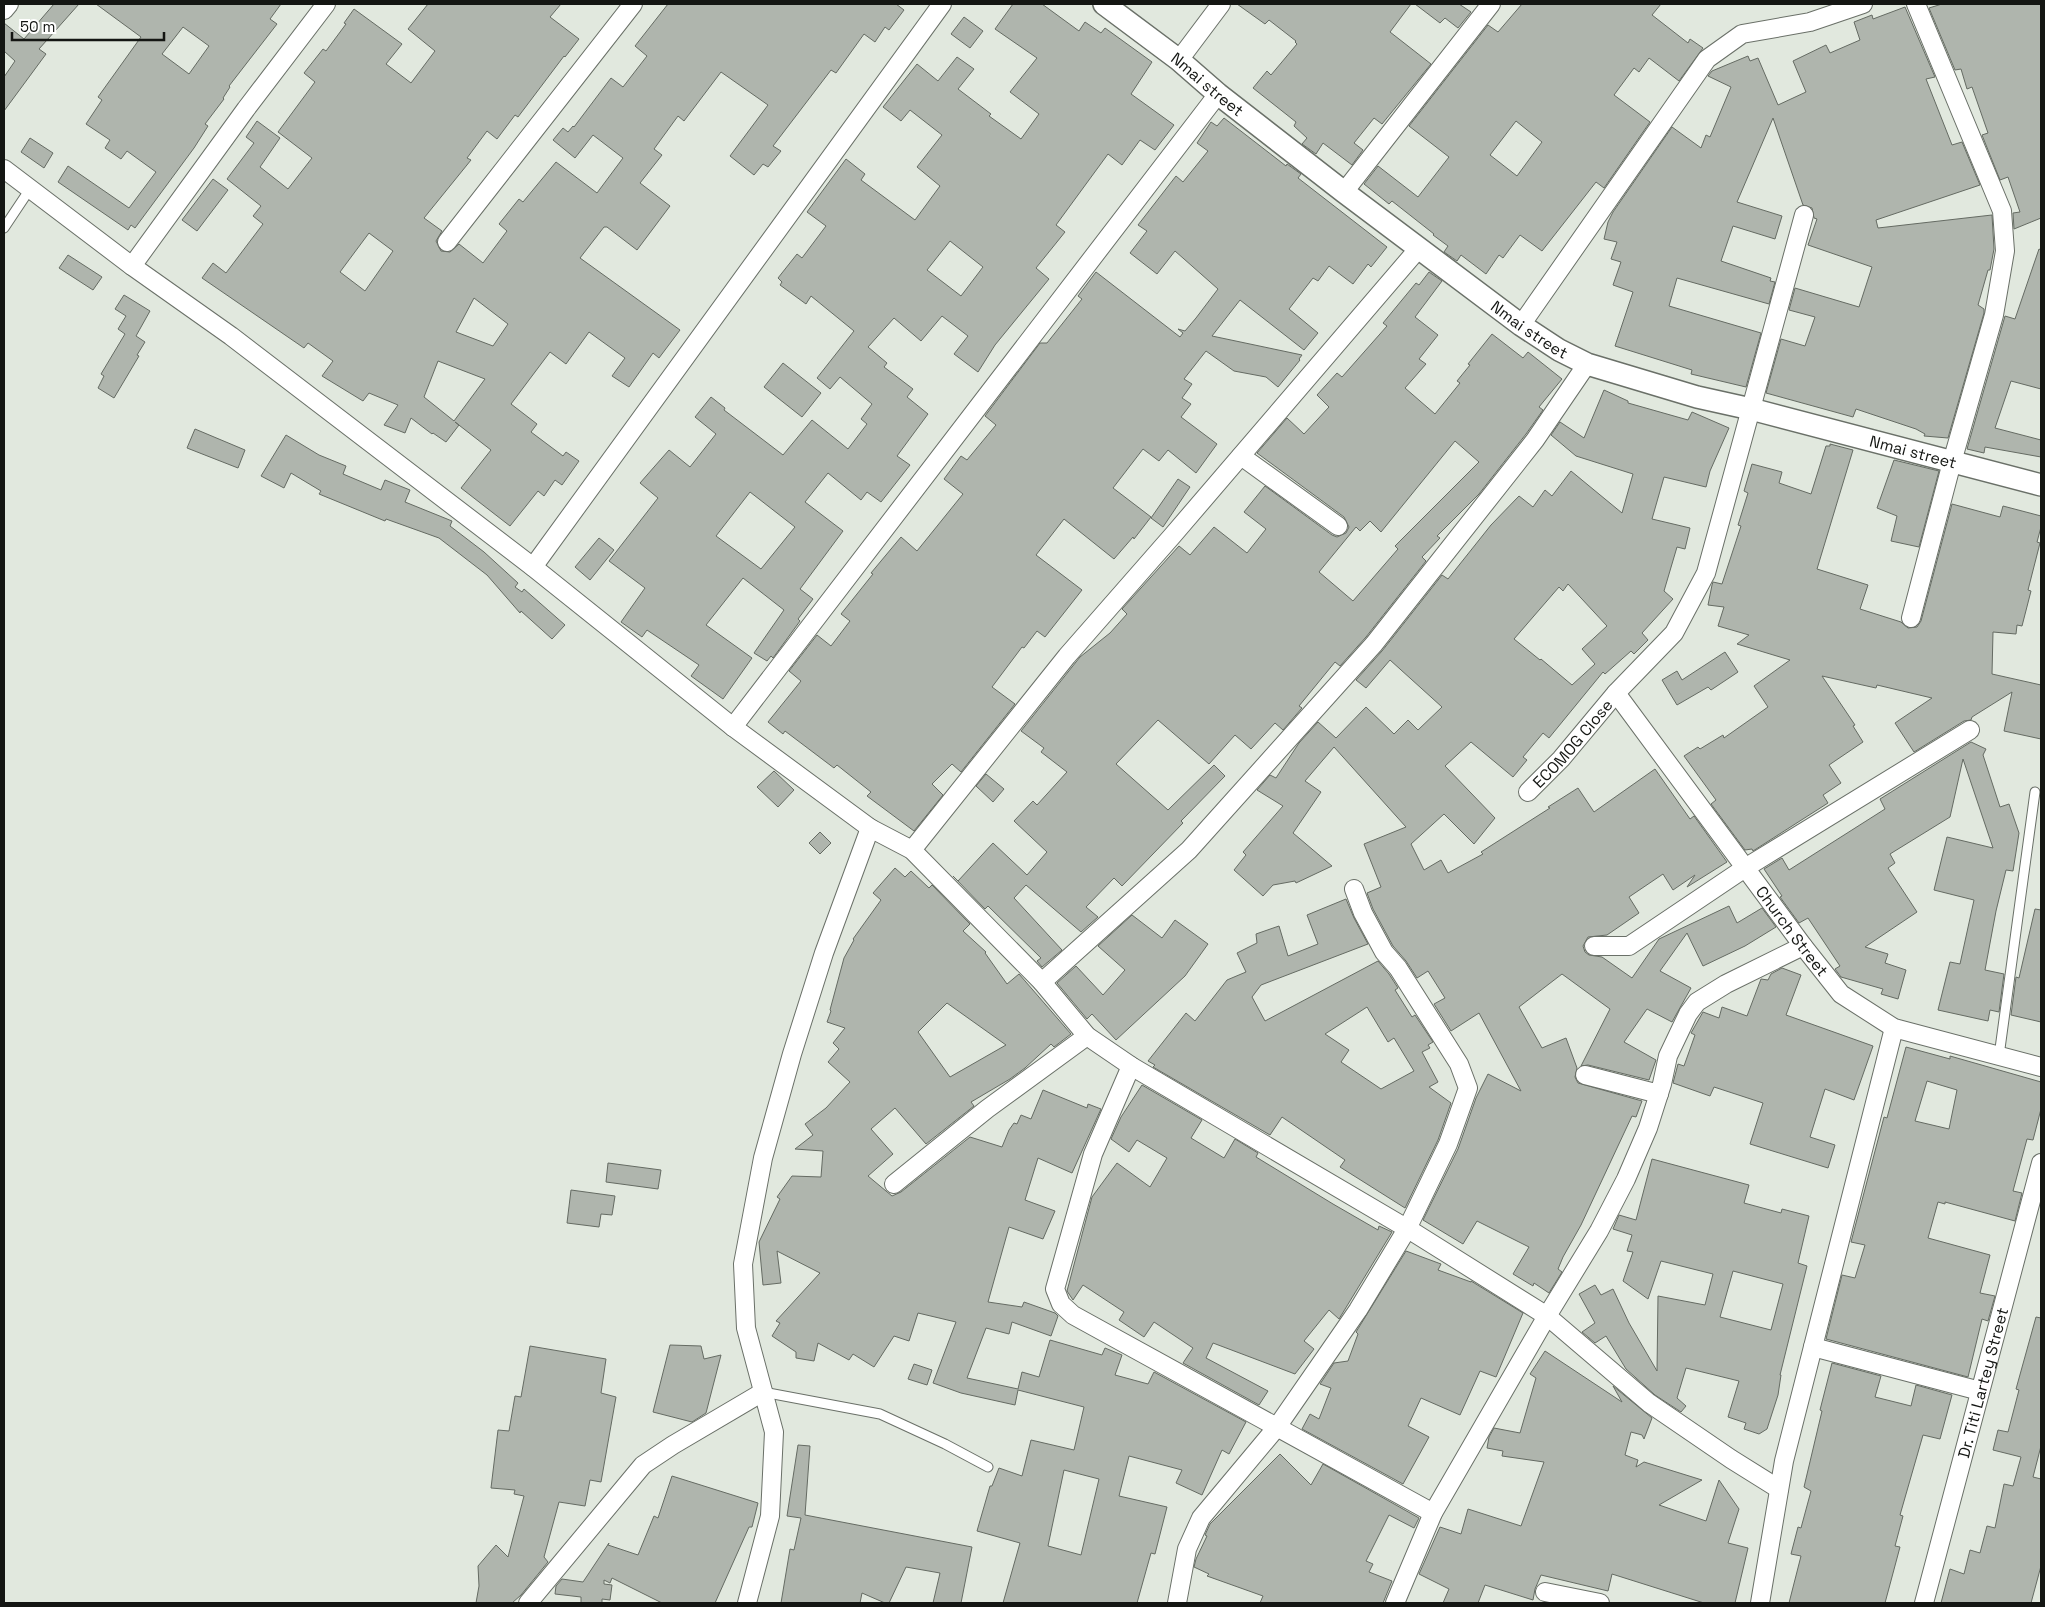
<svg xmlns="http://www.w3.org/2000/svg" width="2045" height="1607" viewBox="0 0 2045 1607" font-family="'Space Grotesk',sans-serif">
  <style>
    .building { fill: #afb5ad; stroke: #656b63; fill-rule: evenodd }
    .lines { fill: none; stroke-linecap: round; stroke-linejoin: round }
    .service-casing { stroke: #6a7068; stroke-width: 11 }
    .minor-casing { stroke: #6a7068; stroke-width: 20 }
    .tertiary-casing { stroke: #6a7068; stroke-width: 24 }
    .service { stroke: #fff; stroke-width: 9 }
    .minor { stroke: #fff; stroke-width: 18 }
    .tertiary { stroke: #fff; stroke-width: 21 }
    .labels { text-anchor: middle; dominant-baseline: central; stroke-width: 4.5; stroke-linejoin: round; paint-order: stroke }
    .street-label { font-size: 16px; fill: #141613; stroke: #fff }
  </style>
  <rect width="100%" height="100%" fill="#e1e8de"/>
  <!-- building -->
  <path class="building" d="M54,4h25l-40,45 7,5 -42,57v-34l11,-16 -11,-10v-28l20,16z
    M96,4h185l-11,15 7,5 -48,62 1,1 -7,11 1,1 -19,25 3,2 -14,22 -59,80 -4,-3 -3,5 -70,-48 10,-16 61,42 27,-36 -29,-21 -6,8 -16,-11 5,-8 -24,-16 16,-24 -4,-3 43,-60zM183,27l26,19 -20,28 -27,-20z
    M428,4h133l-11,13 29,22 -14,18 -1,-1 -46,61 -3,-2 -18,24 -10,-8 -20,27 4,2 -47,58 18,13 -6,10 5,10 9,1 9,-8 24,19 24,-32 -8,-7 20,-25 4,3 33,-40 41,31 26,-35 -30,-23 -18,23 -22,-18 10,-12 5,4 5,-6 1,1 37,-49 12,9 24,-31 -12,-10 33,-42h228l8,6 -15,20 -4,-3 -10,15 -11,-8 -28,39 -5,-3 -58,76 8,5 -13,16 -5,-3 -9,11 -24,-19 38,-51 -47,-33 -37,49 -6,-5 -24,33 8,6 -22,28 30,23 -33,44 -30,-23h-3l-24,31 100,72 -21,28 -6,-5 -24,34 -17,-11 13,-18 -36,-26 -23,32 -16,-12 -39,52 26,20 -6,8 32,24 3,-4 13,9 -17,24 -7,-5 -11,16 -6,-5 -28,35 -49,-38 30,-38 -36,-28 4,3 -13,17 -13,-9 -1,1 -21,-16 -6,15 -21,-8 14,-20 -29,-12 -6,8 -41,-25 11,-15 -25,-18 -4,5 -102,-70 11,-15 13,10 37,-49 -10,-8 8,-10 -34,-27 27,-36 -8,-6 11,-16 23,17 -20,29 28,22 24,-31 -34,-26 37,-50 -11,-9 19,-24 3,2 20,-27 -2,-1 10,-14 48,35 -16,20 25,19 24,-32 -27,-22zM369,233l24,18 -28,40 -25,-19zM474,298l34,26 -15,22 -37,-14zM438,361l47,18 -31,42 -30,-24z
    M1013,4h29l37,27 6,-9 16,11 4,-5 47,34 -21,32 43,31 -19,25 -15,-10 -18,25 -14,-11 -52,71 9,7 -29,36 13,11 -54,66 -17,27 -24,-18 14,-18 -26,-20 -21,25 -27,-23 -26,29 19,16 -3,4 29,22 -6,8 21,17 -31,42 13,9 -29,37 -14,-10 -6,8 -33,-27 -23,29 38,29 -43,58 13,10 -15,20 2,2 -27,37 -2,-2 -4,5 -13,-8 30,-43 -41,-32 -37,47 46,33 -29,41 -32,-23 8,-11 -52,-35 -5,7 -21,-15 24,-34 -36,-27 49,-63 -18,-15 29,-33 21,17 26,-33 -21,-17 16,-20 14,11 -1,2 59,45 29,-35 36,29 19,-25 -6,-5 11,-15 -32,-27 -10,12 -13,-11 37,-47 -43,-35 -5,8 -26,-19 2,-3 -4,-4 19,-24 5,4 24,-32 -19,-14 39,-53 19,15 -4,6 54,40 25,-34 -23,-19 25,-32 -32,-25 -9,11 -18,-14 34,-43 21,17 19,-24 17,12 -16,20 33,25 -2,2 32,23 18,-25 -29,-22 27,-34 -42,-29zM950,241l33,26 -22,29 -34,-26zM750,492l45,35 -34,42 -45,-33z
    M1237,4h174l-21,28 41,32 -49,60 -8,-6 -20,25 9,7 -11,15 -29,-22 -7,11 -14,-10 5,-6 -13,-12 2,-4 -43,-34 14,-17 4,4 26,-31 -2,-2 1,-1 -27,-21 -4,4z
    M1415,4h44l12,8 -13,16 -13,-10 -5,5z
    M1522,4h139l-9,11 36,28 2,-4 13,9 -24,33 -30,-23 -10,14 -5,-4 -20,27 36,27 -46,66 -8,-6 -54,69 -22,-16 -17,23 -4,-3 -13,19 -25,-19 -4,6 -13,-9 4,-6 -15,-11 1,-1 -42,-33 -3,3 -25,-20 14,-18 40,31 31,-40 -40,-31 79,-101 10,7zM1516,121l26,21 -25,34 -27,-21z
    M1942,4h99v214l-27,11 -1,-16 7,-1 -12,-35 -8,3 -18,-45 6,-2 -16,-46 -5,2 -6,-20 -6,1 -26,-62z
    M1905,7l30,70 -9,2 26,66 10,-3 18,43 -104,35 2,8 114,-13 2,34 -4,21h-2l-10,35 6,4v4l-36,125 -24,-2 1,-2 -9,-5 -60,-20 -3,8 -87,-24 15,-54 24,7 10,-29 -26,-7 6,-22 64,19 13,-40 -64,-22 9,-26 -3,-1 -2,-10 -9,-3 -30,-87 -36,84 45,14 -7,23 -42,-13 -12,35 50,17 -1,3 5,1 -6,22 -92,-26 -8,28 92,27 -15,54 -55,-13 1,-4 -77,-24 18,-54 -20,-7 8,-23 -10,-3 6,-17 -13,-3 4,-17 5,-10 59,-85 29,21 5,-13 4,2 21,-50 -23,-11 4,-5 36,-15 2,5 8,-3 20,47 28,-13 -13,-31 33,-16 4,8 30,-13 -6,-18 18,-7 1,4z
    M964,17l19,14 -13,17 -19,-14z
    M1224,118l62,48 1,-2 14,10 -3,4 89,69 -16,20 -3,-3 -15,20 -24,-18 -11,15 -5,-3 -24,31 29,24 -14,17 -64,-50 -28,36 90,19 -3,4 1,1 -22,27 -12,-10 -32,-6 -28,-20 -22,28 8,5 -10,14 9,6 -10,13 36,27 -21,29 -28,-23 -9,11 -16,-12 -30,39 38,29 -17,22 -1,-2 -19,22 -50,-40 -28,36 46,35 -37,47 -8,-6 -13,17 -2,-1 -30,40 23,17 -54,68 -9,-8 -20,20 11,11 -29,36 -47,-35 4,-4 -34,-27 -3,3 -49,-37 -2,3 -15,-12 33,-41 -12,-10 28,-36 14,11 19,-25 -9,-7 32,-40 -2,-1 30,-36 16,14 46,-57 -19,-15 17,-23 6,4 29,-35 -11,-9 55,-73h7l35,-44 -4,-3 18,-24 84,65 3,-4 -5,-4 7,2 11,-13 22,-29 -43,-38 -18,23 -27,-21 17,-22 -9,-6 38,-49 7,6 25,-31 -11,-8 14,-21 6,4z
    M30,138l23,15 -9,15 -23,-16z
    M213,179l15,11 -31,41 -15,-11z
    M2039,249l2,1v139l-30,-8 -16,47 46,12v17l-56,-10 -1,6 -17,-4 38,-133 10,3z
    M68,255l34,22 -9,13 -34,-22z
    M1429,272l13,9 -27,36 23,18 -19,24 7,5 -21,24 30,26 25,-31 -3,-2 13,-16 -2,-1 24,-30 31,24 5,-6 34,27 -23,28 4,3 -17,24 -47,60 -42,42 3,2 -18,19 4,4 -60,76 -26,29 -5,-4 -36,44 3,2 -19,22 -8,-7 -24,26 -16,-14 -26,29 -51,-44 -42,44 52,46 46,-45 11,11 -44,45 2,2 -61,63 -8,-8 -28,29 12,10 -17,15 -55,-47 -12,13 48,52 -20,17 -5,-6 4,-3 -53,-52 -3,3 -32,-33 5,5 35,-38 34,32 20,-23 -33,-31 19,-20 4,4 30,-33 -26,-20 3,-4 -23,-17 59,-74 30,-24 17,-19 -5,-5 57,-63 11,9 24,-28 33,26 19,-24 -22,-17 21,-26 67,49 5,2 9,-4 3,-6 -5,-10 -87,-64 30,-35 17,16 25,-27 -12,-12 20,-22 5,4 45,-51 -4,-3 33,-40 3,2zM1455,441l24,21 -84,84 3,3 -45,52 -34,-29 37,-45 4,4 10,-10 11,11z
    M124,295l26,16 -14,25 9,6 -8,13 2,1 -25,42 -16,-10 6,-12 -3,-2 24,-40 -7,-5 8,-13 -11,-7z
    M783,363l38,30 -19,24 -38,-30z
    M1604,390l24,11v2l60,17 4,-8 37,16 -19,43 -4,16 -42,-10 -12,42 38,9 -5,21 -8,-2 -13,44 9,8 -31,34 6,7 -14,14 -3,-3 -26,23 -2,-2 -54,66 -6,-5 -20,24 4,3 -14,17 -42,-35 -26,24 50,52 -21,26 -30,-30 -33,30 13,26 17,-10 7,13 35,-19 -2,-2 69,-44 -2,-1 30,-19 16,24 61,-43 35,50 4,-3 33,46 -40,25 8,-12 -22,15 -10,-16 -34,23 10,16 -32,22 -19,2 -5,9 2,6 4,3 13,2 30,21 27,-39 70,-33 8,17 25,-15 14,19 -31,19 -42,20 -16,-33 -27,38 31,17 -19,34 -25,-13 -23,33 32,18 -7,20 -61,-15 -7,1 29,-57 -48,-35 -43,33 23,41 24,-10 11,30 -2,9 3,6 64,18 -6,16 -4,-1 -51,109 -18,32 -5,12 4,3 -13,21 -15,-10 -1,3 -20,-12 16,-27 -52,-26 -14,23 -40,-24 35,-71 18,-51 12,-24 33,17 -42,-78 -28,18 -17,-27 11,-6 -17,-27 -11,7 -11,-17 -13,-15 -20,-37 -6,-16 14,-6 -17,-43 42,-17 -72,-80 -29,34 16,11 -28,41 39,33 -36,17 -1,-2 -22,4 -10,11 -29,-26 12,-15 -3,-3 40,-46 -26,-16 13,-15 6,3 23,-35 19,-21 18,16 30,-31 28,27 14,-14 10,10 24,-23 -52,-47 -24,28 -10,-8 26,-29 60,-76 6,4 43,-54 28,-29 14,11 12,-17 7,6 19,-25 51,42 11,-39 -57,-18 -25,-21 9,-13 24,16zM1568,584l39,42 -25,23 13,15 -23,21 -31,-26 -1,1 -26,-21 45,-52 4,4z
    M195,429l50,21 -7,18 -51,-20z
    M286,435l33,20 27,11 -3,8 38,16 4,-10 25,10 -5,12 47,19 -2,5 34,26 34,31 -3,4 7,5 2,-3 41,36 -13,14 -31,-28 -1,2 -33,-38 -48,-37 -53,-19 -1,2 -66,-27 2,-3 -30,-18 -7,15 -23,-12z
    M1830,444l23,6 -36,119 51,16 -8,24 41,13 7,6 9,-1 4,-6 31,-117 48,13 3,-11 38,10v11l-4,15 3,1 -12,47 3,1 -9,35 -5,-1 -1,9 -23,-2 -1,42 49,11v54l-37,-8 8,-39 -40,25 -1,3 -7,1 -50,31 -19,-29 37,-25 -55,-13 -1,3 -54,-12 33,49 -2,1 10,16 -34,23 12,18 -18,12 5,8 -75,48 -1,-2 -7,1 -34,-46 5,-4 -32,-44 14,-9 2,2 23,-14 1,3 44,-31 -14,-21 36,-26 -53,-16 12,-9 -31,-9 6,-19 -16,-2 4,-20 1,-3 9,2 19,-58 -3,-1 10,-32 -4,-2 8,-27 30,8 -3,11 32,11 15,-48h4z
    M1894,460l45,11 -20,76 -28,-6 6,-25 -20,-8z
    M1178,479l12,8 -27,40 -12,-9z
    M599,538l15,12 -24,30 -15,-13z
    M1725,652l13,20 -27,18 -3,-3 -31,18 -15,-25 15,-9 5,9z
    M1971,742l15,7 -3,6 17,52 9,-3 10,29 -6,38 -7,-1 -10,41 -11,59 19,4 -5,38 -9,-2 -2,11 -50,-11 12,-48 10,2 14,-64 -40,-10 13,-53 46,11 -30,-89 -13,58 -60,37 5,9 -7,5 29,44 -52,35 23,7 -3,9 21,7 -8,29 -17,-5 2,-5 -42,-12 -6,-8 5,-3 -32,-48 -9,5 -19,-26 2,-1 -18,-27 18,-11 7,12 96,-61 -5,-10z
    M774,771l20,19 -16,17 -21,-20z
    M986,774l18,15 -11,13 -17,-16z
    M820,832l11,11 -11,11 -11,-11z
    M895,868l10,9 6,-6 18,17 3,-3 38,39 -7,7 23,21 -1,1 22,31 12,-10 52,60 -17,13 -3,-3 -26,24 -15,11 -39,23 3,4 -48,38 -31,-36 -24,21 22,25 -25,22 24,20 9,-4 69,-55 32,10 7,-17 5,-7 3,1 4,-9 10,4 12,-29 44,18 1,-4 13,5 -29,64 -34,-15 -13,42 30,11 -12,28 -34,-12 -21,75 34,5 2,-5 31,11 3,3 -7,20 -39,-14 -3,12 -23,-6 -19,50 51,11 4,-17 17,5 11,-37 52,15 3,-7 17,7 -7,20 33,9 6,-12 92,50 -17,32 -7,-4 -20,45 -26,-12 6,-13 -53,-14 -10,40 48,11 -12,47 -4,-1 -14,50h-134l17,-60 -43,-12 13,-45h2l7,-18 23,8 9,-36 43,10 10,-43 -66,-17 -3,15 -54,-12 -28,-10 23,-61 -38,-9 -9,28 -15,-5 -20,31 -21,-13 -4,6 -31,-17 -4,18 -18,-3v-6l-24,-16 8,-13 -4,-2 44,-48 -43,-22 4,32 -18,2 -4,-43 21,-43 -3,-2 15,-21 29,1 2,-26 -28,-2 18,-14 -8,-11 21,-16 24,-26 -22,-20 11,-13 -6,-6 12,-15 -18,-6 4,-11 -1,-1 14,-52 10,-18 -1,-1 28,-39 -8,-7zM947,1003l59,42 -56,32 -32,-45zM1064,1470l35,9 -18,76 -33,-9z
    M1346,899l8,19 14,26 -107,41 -9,12 13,24 113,-60 11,13 9,14 -3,2 17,27 3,-2 18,27 -5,3 2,3 -8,4 16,30 -9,5 22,16 -13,37 -33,68 -65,-41 5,-7 -63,-43 -12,18 -117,-68 2,-2 -7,-4 38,-48 9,8 32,-41 19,-8 -9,-19 20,-10 -1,-9 23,-8 9,30 30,-12 -11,-29zM1367,1007l21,35 6,-4 20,33 -33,18 -40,-27 8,-12 -24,-16z
    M2035,909l6,1v112l-30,-7 5,-38 3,1z
    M1132,915l30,23 13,-18 33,24 -23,32 -69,64 -24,-26 -5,5 -30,-36 19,-17 27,29 22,-25 -27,-24z
    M1782,968l19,7 -15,40 87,31 -19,54 -29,-11 -15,48 25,8 -7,23 -78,-24 13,-41 -49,-16 -4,9 -37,-13 5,-19 6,2 11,-31 -4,-2 12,-21 16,6 3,-11 25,9 14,-37 7,1 3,-6z
    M1906,1047l44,12v-3l91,26v27l-8,31 -6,-1 -14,52 9,2 -7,28 -70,-19v2l-7,-2 -10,36 62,17 -10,38 15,3 -7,25 -6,-2 -14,58 -142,-38 16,-64 13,3 10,-33 -14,-3 33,-125 3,1zM1927,1081l30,9 -8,39 -34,-8z
    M1142,1085l60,35 -11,18 33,20 11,-19 23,14 -2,4 77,47 45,26 1,-4 13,6 -53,87 -10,-9 -25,31 10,8 -19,25 -82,-31 -7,15 62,33 -9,14 -76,-42 10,-15 -39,-26 -10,15 -25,-17 5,-8 -41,-27 -10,15 -6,-9 25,-94 25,-34 33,24 17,-29 -30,-18 -8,12 -18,-13 10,-22z
    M1652,1159l97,26 -5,18 37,10 1,-4 27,7 -11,47 9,3 -27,109h1l-3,20 -11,34 -8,5 -15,-5 2,-6 -18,-6 11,-36 -53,-13 -9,30 9,8 -5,6 -26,-17 -29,-26 -20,-33 -11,7 -13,-11 13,-9 -16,-29 16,-9 6,10 12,-6 16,34 28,48 1,-75 47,9 8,-31 -52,-13 -13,38 -25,-18 10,-29 -6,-1 5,-16 -19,-6 6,-14 17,5zM1733,1271l50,13 -12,46 -51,-13z
    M608,1163l53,7 -3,19 -52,-7z
    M571,1190l44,6 -3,19 -11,-1 -2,13 -32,-4z
    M1406,1251l35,13 -3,6 33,12v-1l52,32 -27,64 -16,-6 -20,44 -39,-17 -13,28 21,11 -26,47 -101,-55 8,-15 9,5 12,-31 -11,-4 14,-21 14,-2 10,-27 -2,-2z
    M2036,1317l5,1v128l-8,31 8,2v87l-10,37h-90l9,-34 14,5 6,-24 10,3 7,-27 8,2 9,-44 9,2 8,-29 -28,-7 5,-20 10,2 11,-42 -3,-1z
    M670,1345l31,1 3,13 17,-4 -15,58 -14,9 -39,-10z
    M530,1346l76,13 -5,34 15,4 -15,85 -11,-2 -5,26 -26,-4 -15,55 4,5 -27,33 -9,8h-36l3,-17 -1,-20 18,-21 12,12 16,-61 -10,-2 1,-4 -24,-2 7,-58 11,1 6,-35 6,1z
    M1545,1351l77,51 -9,-16 39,32 -8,21 -2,-4 -11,-3 -6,23 13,5 -2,7 8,-5 58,18 -43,25 47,16 13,-41 20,29 -11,34 20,5 -13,55h-31l-92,-29 -4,17 -67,-16 -6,14 -2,11 -48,-15 -7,18h-35l6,-14 -30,-15 21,-47 21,7 7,-25 53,17 23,-64 -42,-6 1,-5 -16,-3 2,-11 5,-9 26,5 16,-55 -6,-4z
    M1832,1363l49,13 -6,21 36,9 5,-21 36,10 -12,44 -17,-4 -23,80 3,1 -8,30 5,1 -15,56h-96l12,-47 -10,-2 7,-27 3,1 10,-37 -7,-4 18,-76 -2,-1z
    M914,1364l18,6 -5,15 -19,-6z
    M798,1445l12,1 -5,69 167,32 -11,56h-28l7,-30 -34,-6 -17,36h-4l-23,-10 -2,10h-79l9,-54 4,1 7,-32 -14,-2z
    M1280,1454l31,31 12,-21 96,54 -5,10 -25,-13 -23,46 7,3 -4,8 23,9 -9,22h-123l3,-7 -56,-20 2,-2 -15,-7 2,-8 11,-23 -2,-1 5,-11z
    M672,1476l86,27 -6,24h-3l-34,76h-53l-50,-25 -2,5 -6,-3v4l8,1 -2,15 -8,-1v4h-21v-6l-26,-3 1,-8 6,-7 21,3 26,-39 -1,2 30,10 16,-39 4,2z"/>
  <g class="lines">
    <!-- service casing -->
    <g class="service-casing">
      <path id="service" d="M4,228l26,-39
        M1999,1056l36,-264
        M763,1392l117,22 65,30 43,23"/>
    </g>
    <!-- minor casing -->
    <g class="minor-casing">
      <g id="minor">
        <path d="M4,10l5,-6"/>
        <path d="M1179,60l42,-56"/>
        <path d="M4,169l128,97 99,70 302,231 200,160 137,101 42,22 130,132 45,54 44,30 282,166 134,84 102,87 82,56 48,30"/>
        <path d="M1344,192l147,-188"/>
        <path d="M447,242l186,-238"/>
        <path d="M132,266l114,-157 80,-105"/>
        <path d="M1521,325l186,-266 35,-25 68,-12 53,-18"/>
        <path d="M1241,456l97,70"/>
        <path d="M533,567l409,-563"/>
        <path d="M1911,618l41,-156 42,-147 11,-64 -3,-40 -86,-207"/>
        <path id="s1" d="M1616,693l187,253 38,48 53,34 147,39"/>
        <path d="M733,727l485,-633"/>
        <path id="s2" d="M1528,792l33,-33 55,-66 58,-60 32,-60 98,-358"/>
        <path d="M912,850l155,-194 106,-121 246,-287"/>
        <path d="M1594,946h35l116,-78 225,-138"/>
        <path d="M1042,982l147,-132 185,-206 161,-204 52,-76"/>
        <path d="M1131,1066l-38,88 -38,135 6,15 12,11 360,198"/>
        <path d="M1585,1075l74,19"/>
        <path d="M894,1184l93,-75 100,-73"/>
        <path d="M1813,1347l167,44"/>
        <path d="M1545,1592l55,11"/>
        <path d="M528,1603l115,-138 30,-20 90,-53"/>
        <path d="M747,1603l23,-87 4,-84 -28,-104 -3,-64 20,-106 29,-104 32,-101 46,-125"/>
        <path d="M1177,1603l10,-54 14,-31 76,-91 81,-117 49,-81 41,-85 20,-56 -9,-24 -61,-96 -14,-16 -21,-39 -9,-24"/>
        <path d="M1395,1603l38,-90 114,-197 52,-85 27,-52 22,-51 14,-44 6,-28 20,-42 9,-12 29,-18 77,-38"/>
        <path d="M1760,1603l24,-142 110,-433"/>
        <path id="s3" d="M1924,1603l117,-440"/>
      </g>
    </g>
    <!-- tertiary casing -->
    <g class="tertiary-casing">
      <g id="tertiary">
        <path id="s4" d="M1104,4l75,56 39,34 126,98 177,133 38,25 28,14 110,33 54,12 290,76"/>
      </g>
    </g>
    <!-- service -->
    <use href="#service" class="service"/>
    <!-- minor -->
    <use href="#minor" class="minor"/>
    <!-- tertiary -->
    <use href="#tertiary" class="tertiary"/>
  </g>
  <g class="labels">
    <!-- street labels -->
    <g class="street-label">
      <text stroke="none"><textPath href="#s4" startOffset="131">Nmai street</textPath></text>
      <text stroke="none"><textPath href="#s4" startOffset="536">Nmai street</textPath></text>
      <text stroke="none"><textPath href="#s4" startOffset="941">Nmai street</textPath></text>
      <text stroke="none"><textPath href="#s2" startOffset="66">ECOMOG Close</textPath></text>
      <text stroke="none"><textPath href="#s1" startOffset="296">Church Street</textPath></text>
      <text stroke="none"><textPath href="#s3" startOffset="228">Dr. Titi Lartey Street</textPath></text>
    </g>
  </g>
  <!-- border -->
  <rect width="2045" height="1607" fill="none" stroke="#141613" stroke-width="10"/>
  <!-- scale -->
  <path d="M12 32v8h152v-8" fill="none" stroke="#141613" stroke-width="2.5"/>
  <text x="20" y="32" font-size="15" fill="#141613" stroke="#ffffff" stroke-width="4" paint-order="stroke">50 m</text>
</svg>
